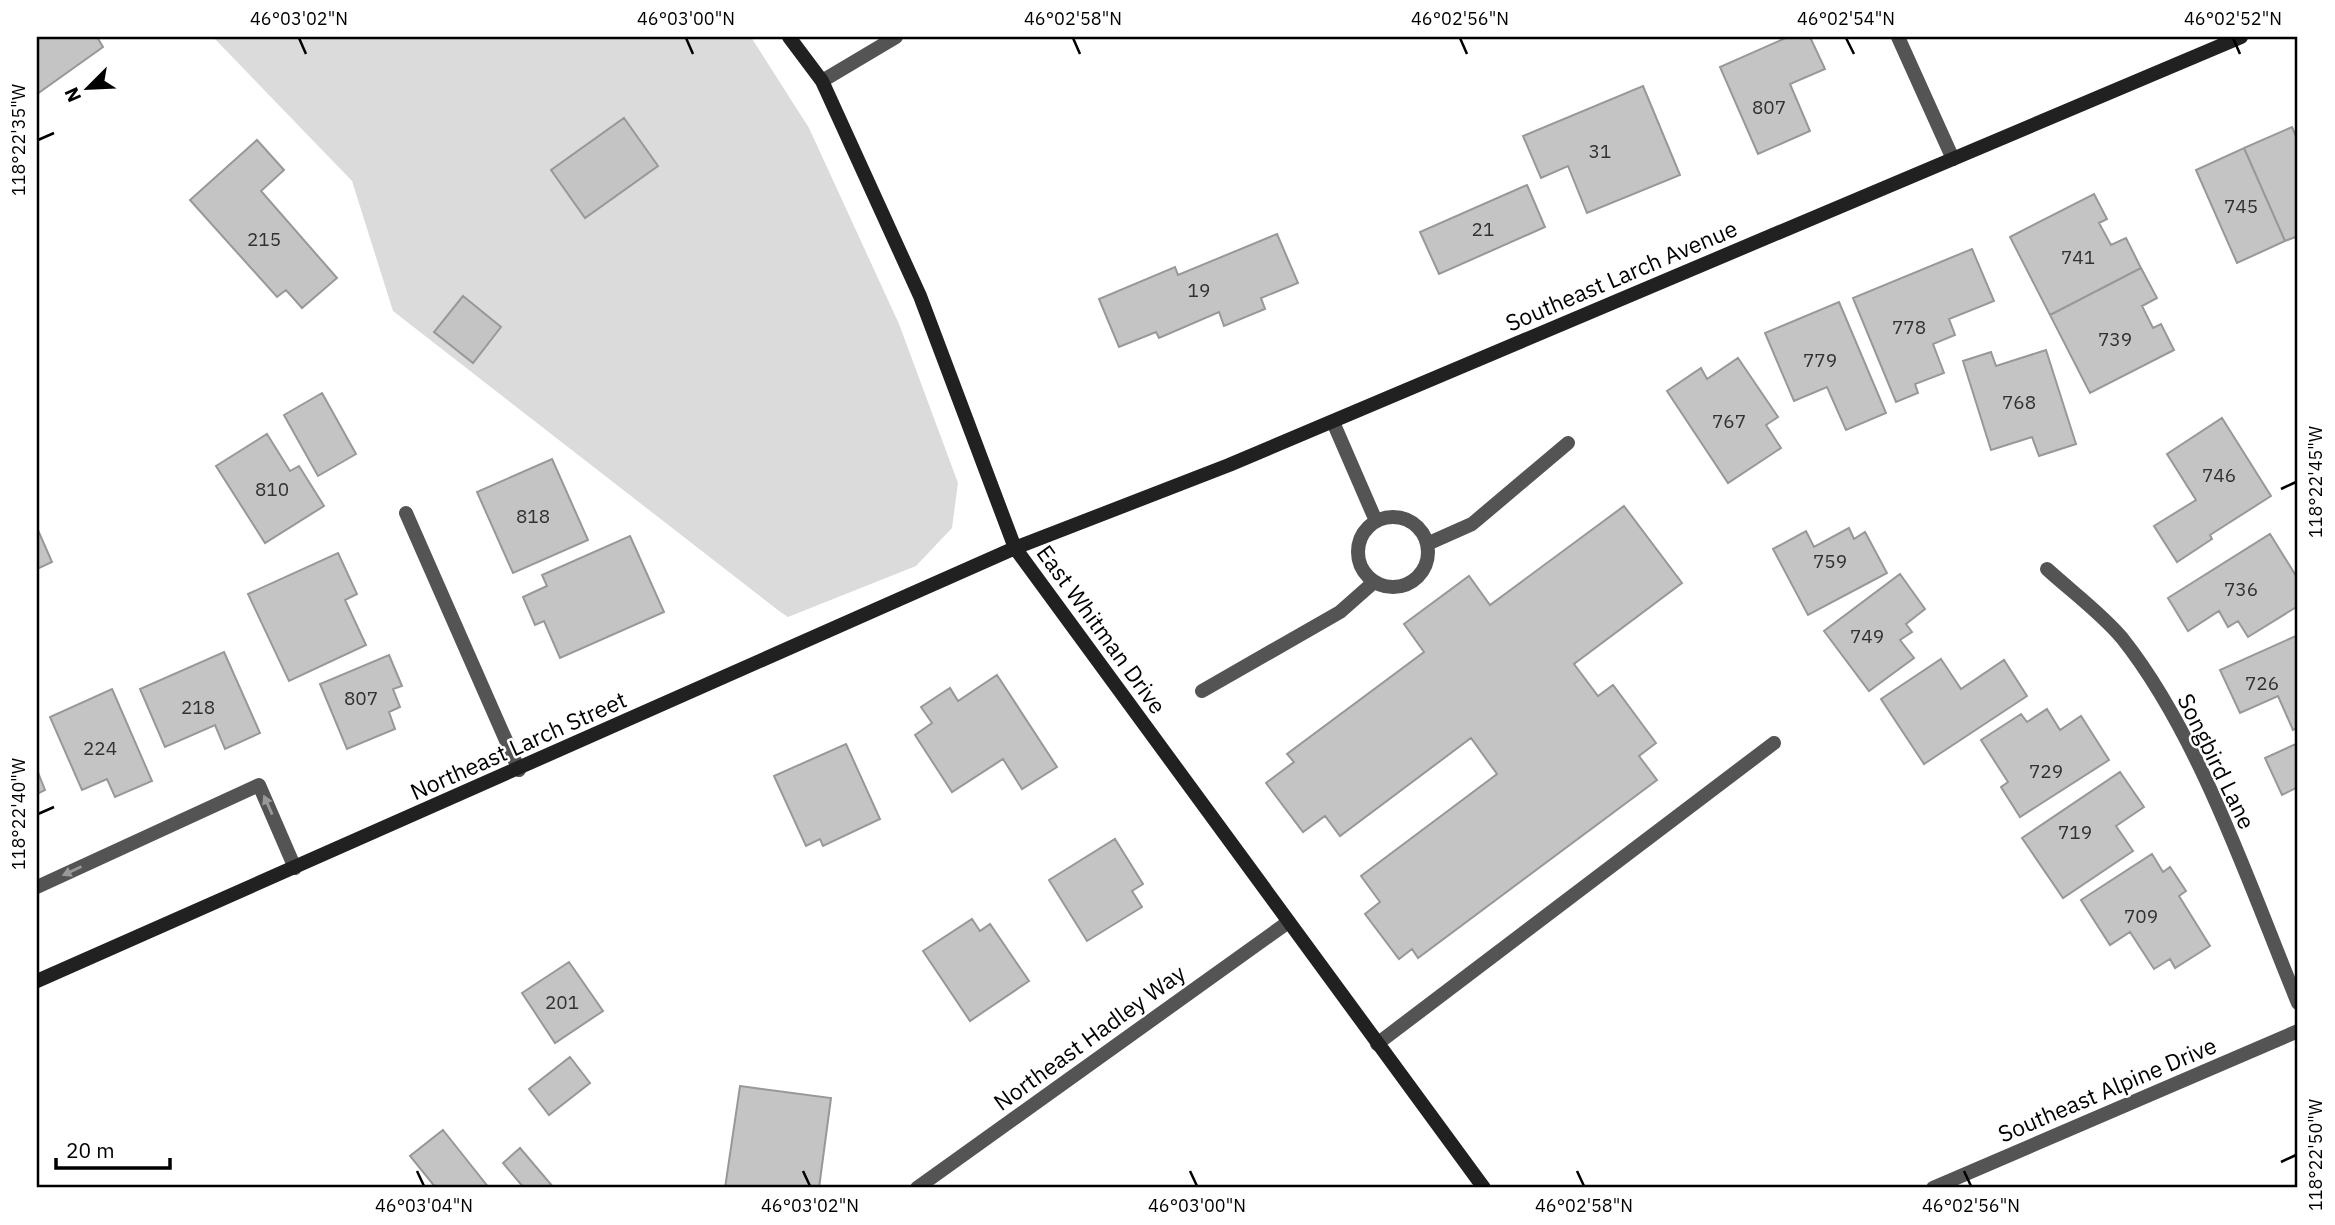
<svg xmlns="http://www.w3.org/2000/svg" width="2335" height="1225" viewBox="0 0 2335 1225" font-family="'IBM Plex Sans',sans-serif">
  <style>
    .grass { fill: #dbdbdb }
    .building { fill: #c4c4c4; stroke: #989898; stroke-width: 2 }
    .lines { fill: none; stroke-linecap: round; stroke-linejoin: round }
    .service { stroke: #545454; stroke-width: 14 }
    .minor { stroke: #545454; stroke-width: 14 }
    .secondary { stroke: #212121; stroke-width: 14 }
    .oneway { fill: #989898 }
    .ticks { fill: none; stroke: #000; stroke-width: 2.5 }
    .labels { text-anchor: middle; dominant-baseline: central; stroke-width: 5; stroke-linejoin: round; paint-order: stroke }
    .number-label { font-size: 19px; fill: #313131 }
    .street-label { font-size: 23px; fill: #000; stroke: #fff }
    .neatline { fill: none; stroke: #000; stroke-width: 2.5 }
    .ticks-label { font-size: 18px; text-anchor: middle; fill: #000 }
  </style>
  <rect width="100%" height="100%" fill="#fff"/>
  <!-- grass -->
  <path class="grass" d="M213,37h538l58,91 90,196 59,159 -6,45 -36,38 -128,51 -9,-6 -386,-300 -41,-130z"/>
  <!-- building -->
  <path class="building" d="M37,37h60l6,10 -66,47z
    M1788,37h22l15,32 -35,15 20,47 -52,23 -38,-87z
    M1643,86l37,89 -93,38 -19,-47 -27,12 -18,-42z
    M624,118l34,48 -73,52 -34,-48z
    M2292,127l6,14v95l-13,5 -41,-93z
    M257,140l27,30 -23,21 76,87 -35,30 -16,-18 -9,7 -87,-97z
    M2244,148l41,93 -48,22 -41,-93z
    M1527,185l18,42 -106,47 -19,-42z
    M2094,194l13,25 -8,4 12,22 15,-7 15,30 -91,47 -40,-78z
    M1277,234l21,49 -37,15 4,11 -41,17 -5,-14 -60,26 -3,-6 -37,15 -20,-48 76,-32 3,8z
    M1972,249l22,52 -45,18 6,16 -22,9 11,29 -29,11 3,9 -22,9 -43,-104z
    M2141,268l16,30 -15,8 11,22 8,-4 13,26 -84,43 -40,-78z
    M463,296l38,31 -28,36 -39,-31z
    M1839,302l47,111 -40,17 -19,-43 -33,14 -29,-68z
    M2046,350l30,94 -37,12 -7,-19 -41,13 -28,-89 28,-9 5,14z
    M1738,358l40,59 -12,8 15,23 -53,35 -61,-92 34,-23 6,11z
    M322,393l34,61 -38,22 -34,-61z
    M2222,418l49,78 -61,39 2,4 -35,23 -23,-36 42,-26 -29,-46z
    M267,434l23,37 9,-5 25,40 -59,37 -49,-77z
    M552,459l36,81 -75,33 -36,-81z
    M1624,506l58,77 -108,81 24,32 15,-11 43,58 -17,13 18,24 -239,178 -6,-9 -13,10 -34,-45 15,-12 -19,-26 136,-102 -26,-36 -131,98 -15,-20 -22,16 -37,-49 28,-21 -7,-8 137,-102 -20,-28 65,-48 21,29z
    M37,528l15,34 -15,7z
    M1849,528l5,11 11,-7 22,41 -79,42 -35,-66 33,-18 8,16z
    M2270,534l28,45v27l-50,31 -10,-16 -10,6 -9,-16 -31,20 -20,-33z
    M630,536l34,76 -104,46 -16,-37 -9,4 -12,-28 24,-11 -5,-11z
    M338,553l19,41 -12,6 21,45 -77,36 -41,-87z
    M1900,574l25,35 -19,15 6,8 -12,8 14,18 -45,33 -45,-60z
    M2298,635v92l-5,3 -15,-34 -38,17 -20,-43z
    M224,652l36,81 -35,16 -10,-24 -50,22 -25,-58z
    M389,655l13,31 -9,3 7,18 -11,5 6,17 -48,20 -27,-65z
    M1941,659l20,30 43,-29 23,36 -103,68 -43,-65z
    M997,675l60,92 -35,22 -19,-30 -51,33 -37,-57 17,-12 -11,-16 29,-19 8,13z
    M112,689l40,92 -37,16 -8,-18 -25,11 -32,-73z
    M2047,709l13,21 21,-14 28,44 -89,57 -19,-30 7,-5 -27,-42 40,-26 6,8z
    M2298,743v44l-16,8 -17,-37z
    M846,744l34,75 -57,27 -3,-7 -14,7 -32,-70z
    M37,770l8,20 -8,4z
    M2120,772l24,35 -28,19 17,25 -70,47 -41,-60z
    M1115,839l28,45 -11,7 10,16 -55,34 -38,-61z
    M2152,854l11,18 7,-5 16,24 -7,5 31,50 -35,22 -5,-9 -16,10 -24,-37 -20,13 -29,-45z
    M972,919l8,12 10,-7 39,57 -59,40 -47,-70z
    M569,962l34,49 -48,32 -33,-50z
    M570,1057l20,26 -41,32 -20,-26z
    M740,1086l91,12 -12,90h-94z
    M443,1130l46,58h-53l-26,-32z
    M520,1148l34,40h-30l-21,-25z"/>
  <g class="lines">
    <!-- service -->
    <path class="service" d="M1333,422l43,99
      M1358 552a35 35 0 1 1 70 0a35 35 0 1 1-70 0Z
      M1427,544l45,-20 96,-81
      M1202,691l138,-79 34,-30
      M1377,1044l397,-301"/>
    <!-- minor -->
    <path class="minor" d="M1898,37l55,122
      M822,81l74,-44
      M406,513l113,257
      M2047,569c24,22 54,44 75,69 78,98 128,249 176,365
      M37,887l222,-102 36,83
      M917,1188l370,-265
      M1933,1188l365,-157"/>
    <!-- secondary -->
    <path class="secondary" d="M789,37l33,44 98,215 95,252 469,640
      M37,981l978,-433 214,-83 1012,-428"/>
  </g>
  <!-- one-way arrows -->
  <defs><path id="oneway-solid" d="M-6-.8H1V-3.2L6.5 0L1 3.2V.8H-6Z" transform="scale(1.75)"/></defs>
  <g class="oneway">
    <use href="#oneway-solid" transform="translate(268 805) rotate(-114)"/>
    <use href="#oneway-solid" transform="translate(72 871) rotate(155)"/>
  </g>
  <!-- ticks -->
  <path class="ticks" d="M299,38l7,16M686,38l7,16M1073,38l7,16M1460,38l7,16M1846,38l8,16M2233,38l7,16M38,140l16,-7M2281,489l15,-7M38,814l16,-7M2281,1162l15,-7M417,1171l7,15M803,1171l7,15M1190,1171l7,15M1577,1171l7,15M1964,1171l7,15"/>
  <g class="labels">
    <!-- number labels -->
    <g class="number-label">
      <text x="1769" y="107">807</text>
      <text x="1600" y="151">31</text>
      <text x="2241" y="206">745</text>
      <text x="1483" y="229">21</text>
      <text x="264" y="239">215</text>
      <text x="2078" y="257">741</text>
      <text x="1199" y="290">19</text>
      <text x="1909" y="327">778</text>
      <text x="2115" y="339">739</text>
      <text x="1820" y="360">779</text>
      <text x="2019" y="402">768</text>
      <text x="1729" y="421">767</text>
      <text x="2219" y="475">746</text>
      <text x="272" y="489">810</text>
      <text x="533" y="516">818</text>
      <text x="1830" y="561">759</text>
      <text x="2241" y="589">736</text>
      <text x="1867" y="636">749</text>
      <text x="2262" y="683">726</text>
      <text x="361" y="698">807</text>
      <text x="198" y="707">218</text>
      <text x="100" y="748">224</text>
      <text x="2046" y="771">729</text>
      <text x="2075" y="832">719</text>
      <text x="2141" y="916">709</text>
      <text x="562" y="1002">201</text>
    </g>
    <!-- street labels -->
    <g class="street-label">
      <text transform="translate(1621 275) rotate(-23)">Southeast Larch Avenue</text>
      <text transform="translate(1102 629) rotate(54)">East Whitman Drive</text>
      <text transform="translate(518 745) rotate(-24)">Northeast Larch Street</text>
      <text transform="translate(2217 761) rotate(64)">Songbird Lane</text>
      <text transform="translate(1089 1037) rotate(-36)">Northeast Hadley Way</text>
      <text transform="translate(2107 1089) rotate(-23)">Southeast Alpine Drive</text>
    </g>
  </g>
  <!-- border -->
  <rect width="2335" height="1225" fill="none" stroke="#ffffff" stroke-width="77"/>
  <!-- north arrow -->
  <g transform="translate(88 88) rotate(246)" stroke="#ffffff" stroke-width="5" paint-order="stroke">
  <path d="M0-5L12 26L0 18L-12 26Z" fill="#000000"/>
  <text y="-10" font-size="19" font-weight="bold" text-anchor="middle" fill="#000000">N</text>
  </g>
  <!-- scale -->
  <path d="M56 1158v10h114v-10" fill="none" stroke="#000000" stroke-width="3.5"/>
  <text x="66" y="1158" font-size="21" fill="#000000" stroke="#ffffff" stroke-width="5" paint-order="stroke">20 m</text>
  <rect x="38" y="38" width="2258" height="1148" class="neatline"/>
  <g class="ticks-label">
    <text x="299" y="25">46°03'02"N</text>
    <text x="686" y="25">46°03'00"N</text>
    <text x="1073" y="25">46°02'58"N</text>
    <text x="1460" y="25">46°02'56"N</text>
    <text x="1846" y="25">46°02'54"N</text>
    <text x="2233" y="25">46°02'52"N</text>
    <text transform="translate(19 140) rotate(-90)" y="6">118°22'35"W</text>
    <text transform="translate(2316 482) rotate(-90)" y="6">118°22'45"W</text>
    <text transform="translate(19 814) rotate(-90)" y="6">118°22'40"W</text>
    <text transform="translate(2316 1155) rotate(-90)" y="6">118°22'50"W</text>
    <text x="424" y="1212">46°03'04"N</text>
    <text x="810" y="1212">46°03'02"N</text>
    <text x="1197" y="1212">46°03'00"N</text>
    <text x="1584" y="1212">46°02'58"N</text>
    <text x="1971" y="1212">46°02'56"N</text>
  </g>
</svg>
